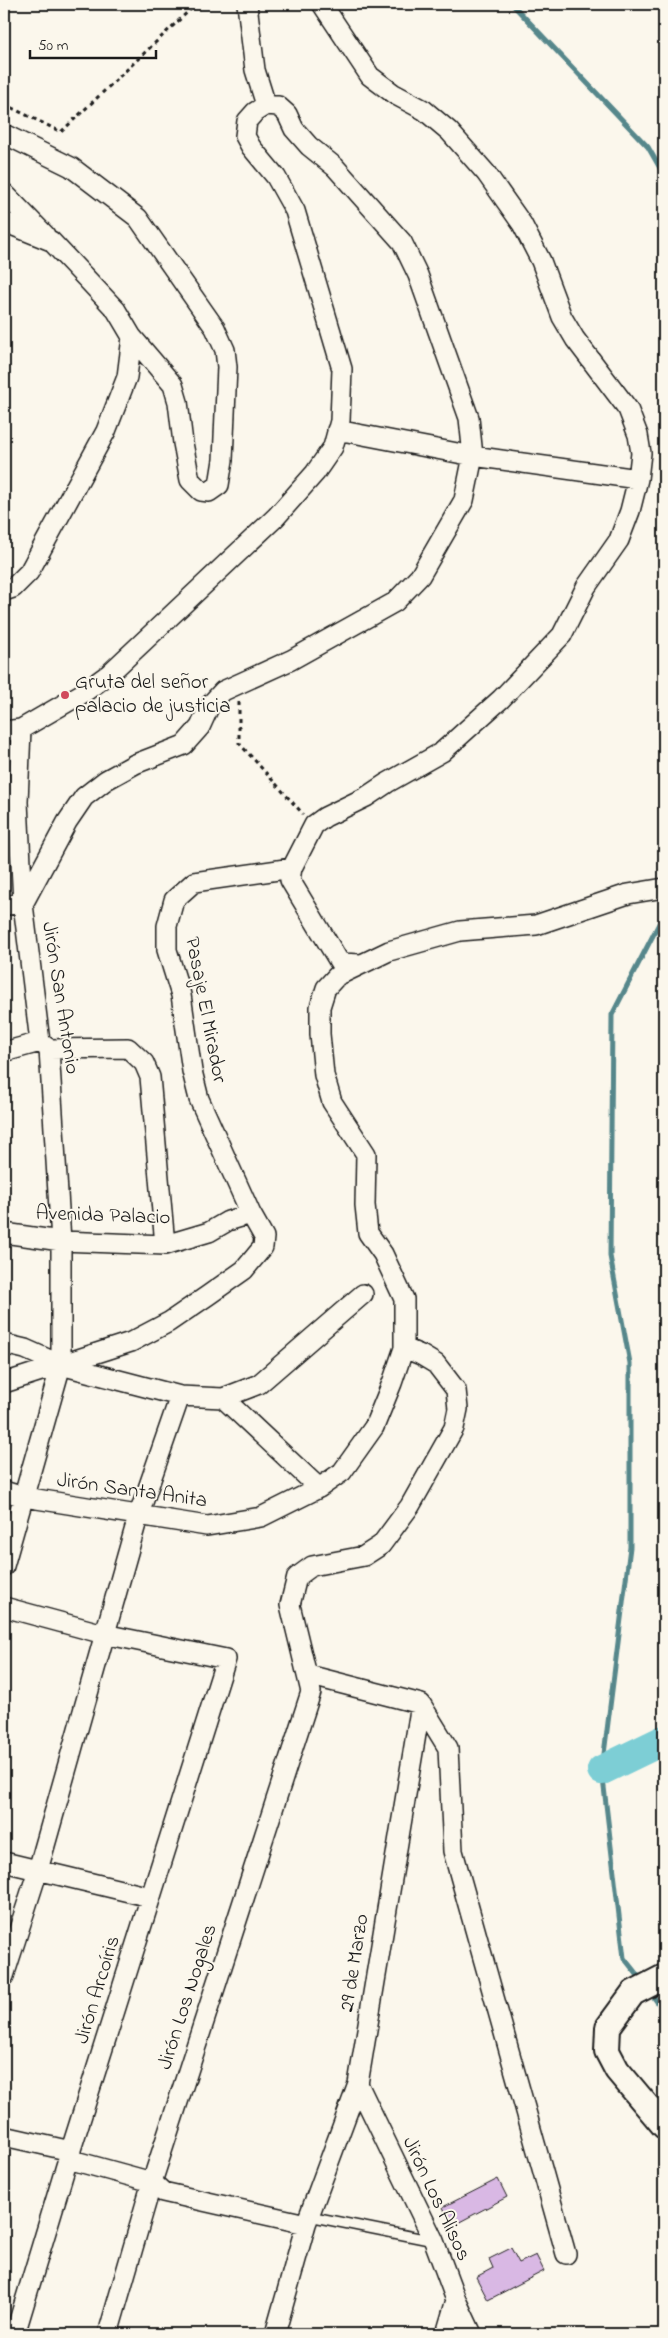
<svg xmlns="http://www.w3.org/2000/svg" width="668" height="2338" viewBox="0 0 668 2338" font-family="'Indie Flower',sans-serif">
  <style>
    .lines { fill: none; stroke-linecap: round; stroke-linejoin: round }
    .stream { stroke: #56878b; stroke-width: 5 }
    .river { stroke: #7dced5; stroke-width: 30 }
    .building { fill: #d9b8e4; stroke: #1c1c1c }
    .service-casing { stroke: #1c1c1c; stroke-width: 12 }
    .minor-casing { stroke: #1c1c1c; stroke-width: 22 }
    .tertiary-casing { stroke: #1c1c1c; stroke-width: 28 }
    .path { stroke: #1c1c1c; stroke-width: 3; stroke-dasharray: 4 4; stroke-linecap: butt }
    .service { stroke: #fbf7ec; stroke-width: 9 }
    .minor { stroke: #fbf7ec; stroke-width: 19 }
    .tertiary { stroke: #fbf7ec; stroke-width: 24 }
    .poi-dot { fill: #d1495b; stroke: #fbf7ec; stroke-width: 2 }
    .labels { text-anchor: middle; dominant-baseline: central; stroke-width: 4; stroke-linejoin: round; paint-order: stroke }
    .poi-label { font-size: 21px; fill: #1c1c1c; stroke: #fbf7ec; text-anchor: start }
    .street-label { font-size: 21px; fill: #1c1c1c; stroke: #fbf7ec }
  </style>
  <rect width="100%" height="100%" fill="#fbf7ec"/>
  <filter id="ink" filterUnits="userSpaceOnUse"><feTurbulence type="fractalNoise" baseFrequency=".02" numOctaves="2"/><feDisplacementMap in="SourceGraphic" scale="10" xChannelSelector="R" yChannelSelector="G"/><feConvolveMatrix kernelMatrix="1 2 1 2 8 2 1 2 1" color-interpolation-filters="sRGB"/></filter>
  <g filter="url(#ink)">
    <g class="lines">
      <!-- stream -->
      <path class="stream" d="M512,4l136,143 16,28
        M643,1982l-19,-24 -22,-188 28,-223v-184l-20,-107 2,-241 52,-101
        M649,1991l15,20"/>
      <!-- river -->
      <path class="river" d="M602,1770l62,-30"/>
    </g>
    <!-- building -->
    <path class="building" d="M498,2179l9,18 -55,29 -9,-19z
      M511,2248l8,15 17,-8 8,16 -56,29 -12,-23 17,-9 -4,-9z"/>
    <g class="lines">
      <!-- service casing -->
      <g class="service-casing">
        <path id="service" d="M309,2216l125,25"/>
      </g>
      <!-- minor casing -->
      <g class="minor-casing">
        <path id="minor" d="M247,4l8,66 11,35
          M322,4l48,72 24,18 30,16 25,21 37,42 36,51 19,37 21,56 13,22 53,70 10,26 3,18 -3,26 -8,32 -11,29 -33,47 -24,48 -61,64 -59,53 -55,31 -21,14 -41,20 -11,8 -22,43 -2,12 50,83 21,1
          M4,134l67,33 67,51 77,110 10,22 2,17 -4,93 -4,25 -10,7 -8,-1 -11,-11 -7,-37 -5,-41 -5,-17 -41,-48
          M4,193l41,42
          M4,222l47,19 65,69 16,27 -5,40 -21,54 -77,141 -16,16 -9,3
          M337,430l136,26 165,23
          M4,731l17,-2 62,-36 26,-19 167,-157 39,-44 18,-26 7,-26 2,-52 -47,-158 -19,-34 -25,-30 -6,-11 2,-15 8,-9 11,-7 12,1 9,8 7,15 15,17 26,21 67,75 16,33 51,143 4,38 -9,44 -44,76 -25,26 -104,58 -68,31 -13,14 -10,22 -16,18 -49,19 -29,16 -22,17 -17,25 -44,82 -19,1
          M49,1049l79,-1 16,15 6,14 15,168
          M4,1052l36,-10
          M251,1214l-52,-115 -7,-28 -11,-76 -14,-45v-24l7,-26 20,-18 98,-14
          M4,1233l57,8 104,4 44,-13 19,-11 23,-7 13,23 -1,10 -19,23 -37,26 -38,26 -38,20 -127,41
          M4,1344l21,5 36,16 119,31 43,2 96,90
          M223,1398l36,-14 104,-90
          M4,1491l20,6 183,29 54,-9 58,-29 23,-16 32,-45 18,-44 12,-35v-49l-21,-45 -15,-21 -3,-28 1,-51 -34,-52 -8,-27 -4,-41v-27l6,-19 11,-12 52,-25 71,-20 76,-6 92,-31 36,-6
          M4,1566l57,-201v-124l-12,-192 -9,-7 -17,-138 -5,-102 3,-73
          M4,1607l100,27 122,25 -158,500 -53,175
          M421,1704l27,44 5,103 113,403
          M4,1862l146,35
          M4,1976l34,-106 100,-353 42,-121
          M358,2084l76,157 22,59 -10,34
          M4,2136l67,15
          M68,2159l84,23 11,10 143,32
          M456,2300l16,34
          M108,2334l44,-152 159,-490 -21,-87 7,-28 15,-11 52,-10 17,-11 29,-39 44,-78 4,-19 -2,-19 -20,-26 -15,-9 -17,-7
          M275,2334l31,-110 52,-140 63,-380 -113,-29"/>
      </g>
      <!-- tertiary casing -->
      <g class="tertiary-casing">
        <path id="tertiary" d="M664,1977l-31,16 -25,34 -1,24 10,19 47,56"/>
      </g>
      <!-- path -->
      <path class="path" d="M4,104l57,28 135,-128
        M239,702v41l64,71"/>
      <!-- service -->
      <use href="#service" class="service"/>
      <!-- minor -->
      <use href="#minor" class="minor"/>
      <!-- tertiary -->
      <use href="#tertiary" class="tertiary"/>
    </g>
  </g>
  <!-- markers -->
  <circle class="poi-dot" cx="65" cy="695" r="5"/>
  <g class="labels">
    <!-- poi labels -->
    <g class="poi-label">
      <text x="75" y="683">Gruta del señor<tspan x="75" dy="24">palacio de justicia</tspan></text>
    </g>
    <!-- street labels -->
    <g class="street-label">
      <text transform="translate(60 998) rotate(81)">Jirón San Antonio</text>
      <text transform="translate(205 1010) rotate(79)">Pasaje El Mirador</text>
      <text transform="translate(103 1216) rotate(2)">Avenida Palacio</text>
      <text transform="translate(132 1491) rotate(8)">Jirón Santa Anita</text>
      <text transform="translate(355 1963) rotate(-81)">29 de Marzo</text>
      <text transform="translate(98 1990) rotate(-73)">Jirón Arcoíris</text>
      <text transform="translate(188 1997) rotate(-72)">Jirón Los Nogales</text>
      <text transform="translate(436 2199) rotate(65)">Jirón Los Alisos</text>
    </g>
  </g>
  <!-- margin -->
  <rect width="668" height="2338" fill="none" stroke="#fbf7ec" stroke-width="20"/>
  <rect x="10" y="10" width="648" height="2318" fill="none" stroke="#1c1c1c" stroke-width="2" filter="url(#ink)"/>
  <!-- scale -->
  <path d="M30 50v8h126v-8" fill="none" stroke="#1c1c1c" stroke-width="2.5"/>
  <text x="38" y="50" font-size="15" fill="#1c1c1c" stroke="#fbf7ec" stroke-width="4" paint-order="stroke">50 m</text>
</svg>
